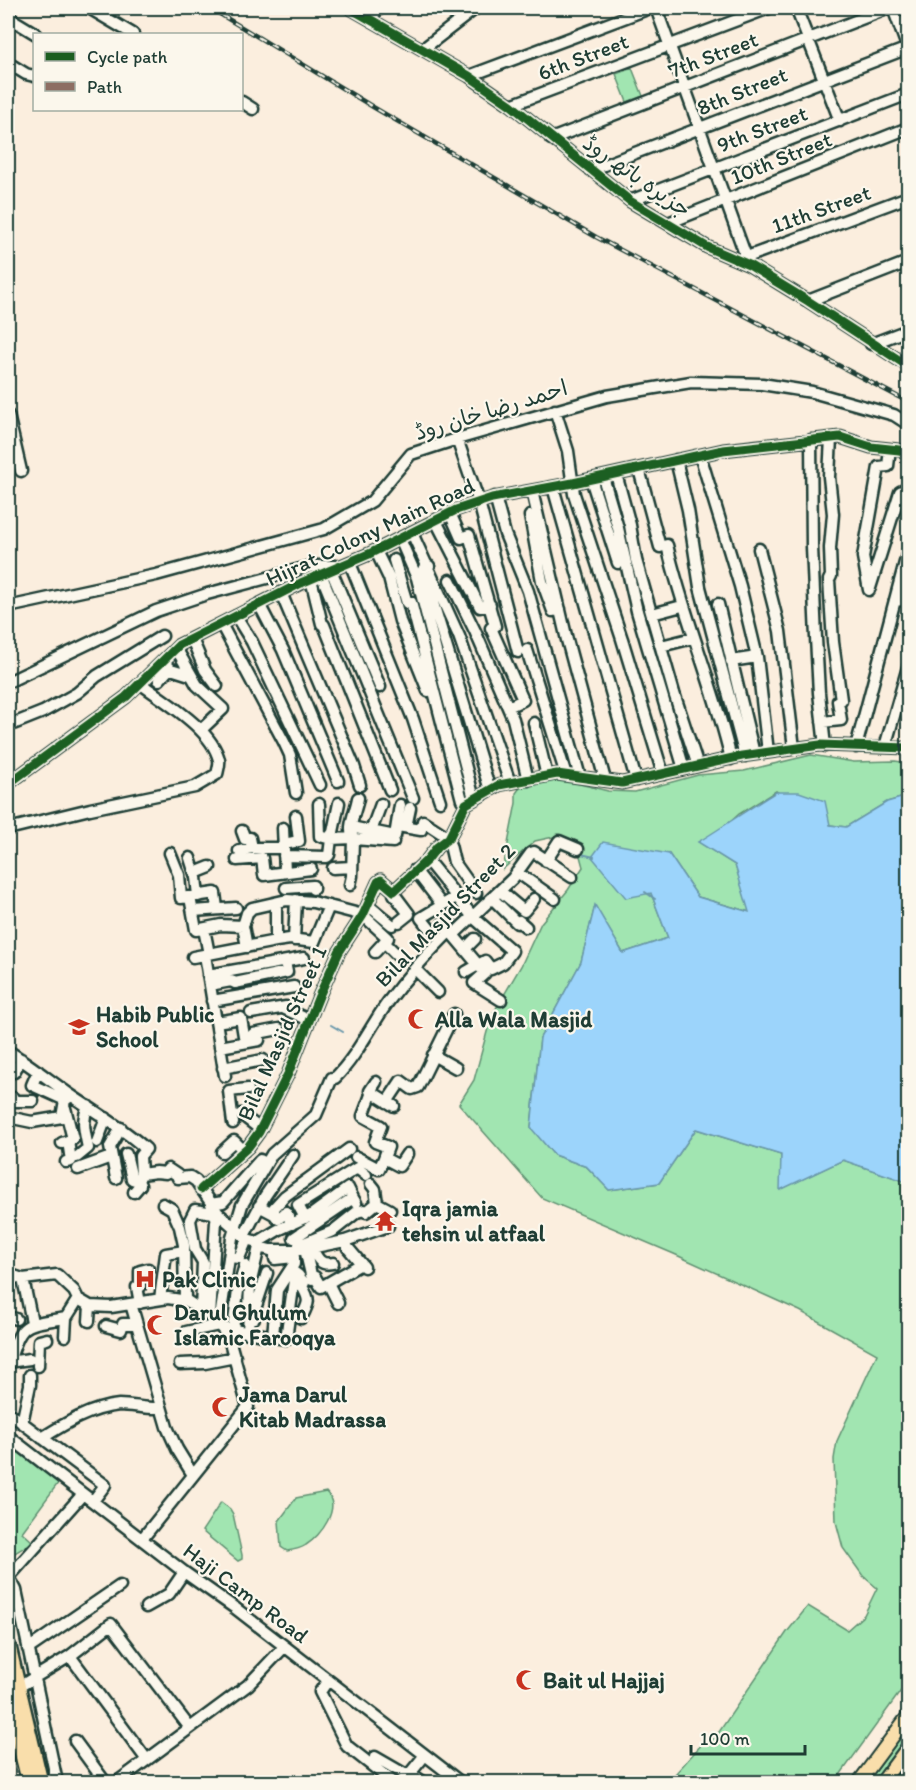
<svg xmlns="http://www.w3.org/2000/svg" width="916" height="1790" viewBox="0 0 916 1790" font-family="Itim,'Playpen Sans Arabic',sans-serif">
  <style>
    .green { fill: #a1e5b1; stroke: #609172; stroke-width: 1.5 }
    .water { fill: #9cd4fb; stroke: #6a98ab; stroke-width: 1.5 }
    .lines { fill: none; stroke-linecap: round; stroke-linejoin: round }
    .stream { stroke: #6a98ab; stroke-width: 2 }
    .minor-casing { stroke: #1f3d34; stroke-width: 15 }
    .major-casing { stroke: #1f3d34; stroke-width: 16 }
    .highway-casing { stroke: #1f3d34; stroke-width: 20 }
    .minor { stroke: #fbf7ec; stroke-width: 10 }
    .major { stroke: #f9deab; stroke-width: 12 }
    .highway { stroke: #f9deab; stroke-width: 15 }
    .rail-casing { stroke: #1f3d34; stroke-width: 4.5 }
    .rail { stroke: #fbf7ec; stroke-width: 2; stroke-dasharray: 7; stroke-linecap: butt }
    .quiet { stroke: #8d6e63; stroke-width: 8; stroke-dasharray: 15 8; stroke-linecap: butt }
    .cycleway-casing { stroke: #fbf7ec; stroke-width: 13 }
    .cycleway { stroke: #1b5e20; stroke-width: 9 }
    .labels { text-anchor: middle; dominant-baseline: central; stroke-width: 4.5; stroke-linejoin: round; paint-order: stroke }
    .street-label { font-size: 22px; fill: #1f3d34; stroke: #fbf7ec }
    .poi-label { font-size: 22px; font-weight: bold; fill: #1f3d34; stroke: #fbf7ec; text-anchor: start }
  </style>
  <rect width="100%" height="100%" fill="#fbeede"/>
  <filter id="ink" filterUnits="userSpaceOnUse"><feTurbulence type="fractalNoise" baseFrequency=".0167" numOctaves="2"/><feDisplacementMap in="SourceGraphic" scale="12" xChannelSelector="R" yChannelSelector="G"/><feConvolveMatrix kernelMatrix="1 2 1 2 8 2 1 2 1" color-interpolation-filters="sRGB"/></filter>
  <g filter="url(#ink)">
    <!-- green -->
    <path class="green" d="M632,68l11,28 -16,6 -11,-28z
      M811,755l43,7 41,-1 13,2v33l-21,6 -41,25 -16,-2 -54,-34 -37,23 -14,13 -26,15 36,23 15,47 -52,-15 -29,-43 -18,39 17,45 -45,15 -28,-47 -14,56 -41,76 -9,89 23,28 33,12 22,23 50,-7 37,-54 85,26v34l62,-29 61,21 4,12v488l-73,101h-167l35,-39 12,-5 72,-106 21,-26 39,24 17,-15 13,-27 -14,-12 -20,-28 -7,-26 -2,-63 3,-18 40,-87 -77,-43 -126,-57 -132,-56 -83,-94 15,-24 17,-63 30,-51 20,-43 27,-33 15,-23 -6,-22 -19,-9 -23,5 -32,28 13,-66v-10l6,-8 38,-6 48,12 27,1 63,-17 46,-4z
      M8,1444l51,38 -37,50 11,10 -23,14 -2,-5z
      M326,1492c16,15 -5,44 -20,53 -6,4 -12,5 -19,6l-6,-4 -2,-26 17,-23z
      M221,1502l9,7 3,5 9,41v4l-4,2 -36,-30z
      M908,1726v8l-35,48h-5z"/>
    <!-- water -->
    <path class="water" d="M776,792h23l26,9 5,24 16,2 41,-25 21,-6v396l-4,-11 -61,-21 -63,30 1,-35 -85,-26 -37,54 -50,7 -22,-23 -33,-12 -23,-27 9,-90 41,-76 14,-57 28,48 45,-15 -17,-45 -25,5 -34,-41 11,-15 66,12 29,43 51,15 -14,-47 -37,-23c27,-16 51,-34 78,-50z"/>
    <g class="lines">
      <!-- stream -->
      <path class="stream" d="M581,854l13,3
        M645,892l10,7
        M331,1025l12,7"/>
      <!-- minor casing -->
      <g class="minor-casing">
        <path id="minor" d="M89,8l44,26
          M350,8l119,68 42,29 119,96 77,46 42,18 59,36 100,65
          M656,8l93,257
          M796,8l44,113
          M893,8l15,41
          M8,17l28,17
          M371,18l8,-10
          M423,49l53,-41
          M8,63l18,11 8,2
          M469,76l181,-68
          M242,102l11,7
          M511,105l258,-97
          M551,139l338,-131
          M591,170l317,-122
          M630,201l278,-107
          M668,223l240,-95
          M747,257l161,-60
          M808,301l100,-39
          M871,344l37,-14
          M555,410l13,41 6,43 48,145 41,135
          M8,415l13,56
          M457,439l22,63 39,150
          M811,440l1,107 4,91 3,55 6,53
          M700,455l40,131 17,71 11,95
          M676,460l12,50 12,77 45,169
          M639,469l21,78 7,-2c17,73 47,141 64,214
          M616,474l14,51 6,35 38,133 24,73
          M603,477l15,51 19,83 47,158
          M591,479l27,84 7,-2
          M553,487l83,293
          M532,491l35,149 38,140
          M495,497l10,37 23,57 52,186
          M450,513l11,25 8,-3 26,91 -4,2 32,72 -15,7
          M530,516l12,65 11,30 7,-2
          M436,521l44,86 10,-2
          M412,533l47,103 51,147
          M400,539l17,39 57,221
          M759,549l21,82 14,117
          M376,551l13,27 11,43 28,70
          M394,560l13,43 4,-1 51,198
          M350,563l63,156 27,82
          M429,566l-6,4 67,220
          M331,570l49,117
          M321,574l92,224
          M311,579l11,45 2,1 66,165
          M450,580l25,51 38,88 15,61
          M870,588l30,-96 8,-4
          M869,590l-6,-33 16,-90 9,-1 2,-17
          M281,593l73,173 6,19
          M895,601l7,-1 6,-9
          M259,604l24,46 55,131
          M718,604l36,150
          M8,607l148,-32 168,-46 48,-28 39,-47 46,-15 150,-43 84,-14 71,2 50,8 82,23 14,9
          M652,614l30,-8
          M236,616l16,26 68,143
          M221,624l63,118 6,13 6,38
          M192,639l13,31 12,16
          M661,646l32,-8
          M176,648l21,37 26,24 -22,21
          M527,650l39,125
          M163,661l8,8 19,6
          M731,661l26,-4
          M159,680l11,-12
          M8,682l148,-71 51,-17 105,-28h24
          M822,722l19,-2 -3,-19 3,-1 -8,-58 -4,-62 2,-4 -1,-28 3,-34 -4,-37 2,-39
          M534,723l13,53
          M8,726l35,-14 34,-19 20,-17 65,-40
          M856,747l52,-196
          M885,747l23,-80
          M8,784l118,-87 53,-52 122,-62 68,-29 87,-44 36,-12 81,-15 150,-33 117,-13 31,10 28,3 9,3
          M358,798c-2,13 -12,31 -4,41l39,3
          M319,804l1,32 11,3 22,-1 -1,38 -2,9
          M398,826l23,4 2,-9 26,17
          M351,827l44,9 5,-31
          M406,827l4,-19
          M283,828l2,44
          M8,829l82,-20 105,-22 22,-13c1,-4 3,-10 2,-14 -7,-31 -54,-58 -79,-77
          M242,831l3,8 5,-1 2,10h32
          M371,831l10,-27
          M329,838l4,-6 6,-29
          M446,840l4,5 4,17 22,31
          M284,844l15,-3 -3,-25
          M239,851l13,-3
          M170,853l9,22 2,23 34,-5 2,15
          M284,856l43,1 2,-2 2,-16
          M190,858l6,19 2,19
          M237,860l25,-2 2,17 47,-6
          M427,860l46,57 39,34 -9,12 -12,6 -6,-8 -19,11
          M546,861l13,-20 19,8
          M333,868l19,-1
          M415,870l27,35
          M517,872l38,27
          M195,873l15,-6
          M286,888l27,-2v3
          M394,891v3l15,20 -10,8
          M500,891l24,20 10,-12
          M190,897l6,33 25,-5 22,1
          M493,899l24,24 2,-2 7,6
          M368,905l24,20
          M193,911l43,-3
          M449,919l-6,5 7,7
          M429,928l-8,-10 35,-21
          M204,929l5,25
          M453,935l32,38 -11,10 27,17
          M294,940l2,-40
          M276,941l14,-2 24,3 15,-36
          M384,942l13,13
          M247,947l-4,-21 4,-13 5,-5 35,-8 26,2 50,13 25,23 -13,14
          M465,949l10,-10
          M205,955l20,121
          M193,957l83,-16v-38
          M415,969l23,23
          M208,975l96,-17
          M210,985l21,-4 4,2 52,-11 -2,-10
          M212,1001l82,-14
          M285,1009l24,11
          M251,1013l35,-6
          M216,1022l25,-4 3,18
          M253,1034l26,-5
          M220,1047l39,-7 -1,-7
          M8,1051c21,13 41,29 61,43 26,18 54,34 77,55l-6,7 1,18
          M433,1055l23,13
          M223,1068l40,-8
          M38,1071l-6,14 33,15
          M8,1072h6l7,-13
          M376,1082l-6,9 24,15
          M372,1092l-9,24 18,10 -6,16 13,5 -4,11
          M8,1096l5,2 1,3h19
          M387,1102l14,-21 11,8 6,-2 36,-73
          M241,1114l19,15
          M8,1117l24,5 30,-5 3,-17 7,-4
          M233,1123l-4,-32 19,-2
          M97,1142l9,-24
          M62,1143l11,-4 -8,-31
          M222,1152l12,-11 10,10
          M126,1154l6,25 6,2
          M77,1157l11,-9c-3,-16 -7,-26 0,-42
          M356,1157l23,12 5,-11 15,8 8,-12
          M66,1162l5,-1 -3,-20
          M78,1169l33,-12
          M168,1169l9,6 1,3 12,-1 6,4 22,32 29,26 11,3 1,5 11,3h30l-1,-5 34,-14 24,-19 7,-2 2,2 11,-9 13,7
          M116,1178l-6,-31 11,-19
          M371,1184l4,5 2,14
          M201,1189l47,-42 11,-15 29,-58 31,-78 20,-44 24,-37 15,-33 3,-2 13,11 33,-31 10,-13 12,-9 17,-34 33,-19 58,-11 65,9 120,-27 78,-11 88,3
          M134,1192l6,-7 -2,-4 3,-7 15,-2 10,1
          M163,1204l9,5 8,18 4,18 1,55
          M211,1204l12,-2 37,-42 6,3
          M259,1206l15,8 4,5 8,-7 6,12
          M274,1214v-6l11,-12 64,-47
          M305,1218l-7,-13 59,-37 9,7
          M244,1236l21,-40 28,-41
          M294,1238l59,-40 3,5
          M345,1241l3,7 16,19
          M258,1242l20,-12 33,-15 37,-27 5,10
          M312,1248c5,10 8,18 21,15
          M305,1249l7,30 3,-2 6,10 7,-4
          M300,1250l45,-9 43,-15
          M229,1257l10,1 8,-19
          M291,1270l7,5 6,8 -3,2c10,15 8,18 0,33
          M8,1274l15,5 34,-4 17,16 4,8 12,7 21,1 57,-9 19,3 23,15 18,19 20,72 -106,132
          M23,1279l9,43
          M160,1299l6,-45 18,-3
          M140,1303l-3,-16h3v-16l8,-2
          M338,1303l-10,-20 33,-19
          M131,1304l36,123 10,22 16,26
          M201,1310l2,-48 -8,-13 -5,-29 5,-10 18,3 4,5
          M210,1316l6,-95 4,-6
          M8,1317l8,2
          M254,1318l1,-9 12,-36
          M89,1321l1,-15
          M106,1326l15,4 2,-6h14
          M223,1328l63,11 9,-66
          M233,1329l5,-38 7,-26
          M186,1332l33,-7 13,-87 10,-33 30,-51 44,-39 16,-37h3c22,-22 35,-51 53,-76 19,-26 40,-49 62,-71l3,4 60,-57 18,-25 3,-1 38,25
          M248,1333l2,-48 9,-38
          M65,1336l1,-18
          M273,1336l4,-46 17,-26v-7l-19,2v-9
          M8,1362l22,-3
          M180,1364l25,-1 30,-6
          M8,1365c14,-44 14,-40 58,-47l12,-19
          M38,1366l1,-25 8,-2
          M8,1412l97,73 -12,16
          M22,1423l8,-38v-10
          M8,1436l176,136 51,36 225,174
          M42,1438c24,-15 48,-30 77,-33 14,0 28,4 42,3
          M9,1577l7,13 41,192
          M8,1578l75,-84
          M146,1607l23,-13 15,-22
          M28,1649l92,-63
          M70,1656l41,-32 79,104
          M328,1680l-8,12 27,54 46,36
          M17,1688l53,-32 77,104
          M75,1741l30,41
          M375,1757l33,19
          M410,1773l13,9
          M117,1782l131,-97 36,-38
          M403,1782l22,-27
          M900,1782l8,-12"/>
      </g>
      <!-- major casing -->
      <g class="major-casing">
        <path id="major" d="M859,1782l49,-66
          M882,1782l26,-35"/>
      </g>
      <!-- highway casing -->
      <g class="highway-casing">
        <path id="highway" d="M8,1647l32,135
          M8,1696l19,75"/>
      </g>
      <!-- minor -->
      <use href="#minor" class="minor"/>
      <!-- major -->
      <use href="#major" class="major"/>
      <!-- highway -->
      <use href="#highway" class="highway"/>
      <!-- rail casing -->
      <g class="rail-casing">
        <path id="rail" d="M210,8l163,99 223,130 312,165"/>
      </g>
      <!-- rail -->
      <use href="#rail" class="rail"/>
      <!-- quiet -->
      <path class="quiet" d="M8,1274l6,3"/>
      <!-- cycleway casing -->
      <g class="cycleway-casing">
        <path id="cycleway" d="M350,8l119,68 42,29 119,96 77,46 42,18 59,36 100,65
          M8,784l118,-87 53,-52 122,-62 68,-29 87,-44 36,-12 81,-15 150,-33 117,-13 31,10 28,3 9,3
          M201,1189l47,-42 11,-15 29,-58 31,-78 20,-44 24,-37 15,-33 3,-2 13,11 33,-31 10,-13 12,-9 17,-34 33,-19 58,-11 65,9 120,-27 78,-11 88,3"/>
      </g>
      <!-- cycleway -->
      <use href="#cycleway" class="cycleway"/>
    </g>
  </g>
  <!-- icons -->
  <defs>
    <g id="mosque-bare" transform="scale(1.62)"><path d="M3.5-4.9A6 6 0 1 0 3.5 4.9A5 5 0 1 1 3.5-4.9Z" fill="#c8321e" stroke="#fbf7ec" stroke-width="2.5" paint-order="stroke"/></g>
    <g id="school-bare" transform="scale(1.62)"><path d="M0-5L7-2L0 1L-7-2ZM-4 1L0 2.5L4 1V4Q0 6-4 4Z" fill="#c8321e" stroke="#fbf7ec" stroke-width="2.5" paint-order="stroke"/></g>
    <g id="temple-bare" transform="scale(1.62)"><path d="M0-6L5-2H3V0L6.5 2.5H4V6H1.5V3h-3V6H-4V2.5H-6.5L-3 0V-2H-5Z" fill="#c8321e" stroke="#fbf7ec" stroke-width="2.5" paint-order="stroke"/></g>
    <g id="hospital-bare" transform="scale(1.62)"><path d="M-5-5h3v3.5h4V-5h3V5h-3V1.5h-4V5h-3Z" fill="#c8321e" stroke="#fbf7ec" stroke-width="2.5" paint-order="stroke"/></g>
  </defs>
  <g fill-rule="evenodd">
    <use href="#mosque-bare" x="418" y="1019"/>
    <use href="#school-bare" x="79" y="1027"/>
    <use href="#temple-bare" x="385" y="1221"/>
    <use href="#hospital-bare" x="145" y="1279"/>
    <use href="#mosque-bare" x="157" y="1325"/>
    <use href="#mosque-bare" x="222" y="1407"/>
    <use href="#mosque-bare" x="526" y="1680"/>
  </g>
  <g class="labels">
    <!-- street labels -->
    <g class="street-label">
      <text transform="translate(713 55) rotate(-21)">7th Street</text>
      <text transform="translate(583 57) rotate(-21)">6th Street</text>
      <text transform="translate(742 91) rotate(-22)">8th Street</text>
      <text transform="translate(762 129) rotate(-21)">9th Street</text>
      <text transform="translate(781 158) rotate(-22)">10th Street</text>
      <text transform="translate(637 176) rotate(35)">جزیرہ باتھ روڈ</text>
      <text transform="translate(821 209) rotate(-20)">11th Street</text>
      <text transform="translate(491 410) rotate(-17)">احمد رضا خان روڈ</text>
      <text transform="translate(370 532) rotate(-25)">Hijrat Colony Main Road</text>
      <text transform="translate(445 915) rotate(-46)">Bilal Masjid Street 2</text>
      <text transform="translate(282 1033) rotate(-66)">Bilal Masjid Street 1</text>
      <text transform="translate(246 1593) rotate(37)">Haji Camp Road</text>
    </g>
    <!-- poi labels -->
    <g class="poi-label">
      <text x="96" y="1014">Habib Public<tspan x="96" dy="25">School</tspan></text>
      <text x="435" y="1019">Alla Wala Masjid</text>
      <text x="402" y="1208">Iqra jamia<tspan x="402" dy="25">tehsin ul atfaal</tspan></text>
      <text x="162" y="1279">Pak Clinic</text>
      <text x="174" y="1312">Darul Ghulum<tspan x="174" dy="25">Islamic Farooqya</tspan></text>
      <text x="239" y="1394">Jama Darul<tspan x="239" dy="25">Kitab Madrassa</tspan></text>
      <text x="543" y="1680">Bait ul Hajjaj</text>
    </g>
  </g>
  <!-- margin -->
  <rect width="916" height="1790" fill="none" stroke="#fbf7ec" stroke-width="30"/>
  <rect x="15" y="15" width="886" height="1760" fill="none" stroke="#1f3d34" stroke-width="2" filter="url(#ink)"/>
  <!-- legend -->
  <rect x="33" y="33" width="210" height="78" fill="#fbf7ec" stroke="#a3ada2" stroke-width="1.5"/>
  <rect x="45" y="52" width="30" height="9" fill="#1b5e20" stroke="#a3ada2" stroke-width="1.5"/>
  <text x="87" y="63" font-size="18" fill="#1f3d34">Cycle path</text>
  <rect x="45" y="82" width="30" height="9" fill="#8d6e63" stroke="#a3ada2" stroke-width="1.5"/>
  <text x="87" y="93" font-size="18" fill="#1f3d34">Path</text>
  <!-- scale -->
  <path d="M691 1745v9h114v-9" fill="none" stroke="#1f3d34" stroke-width="3"/>
  <text x="700" y="1745" font-size="18" fill="#1f3d34" stroke="#fbf7ec" stroke-width="4.5" paint-order="stroke">100 m</text>
</svg>
